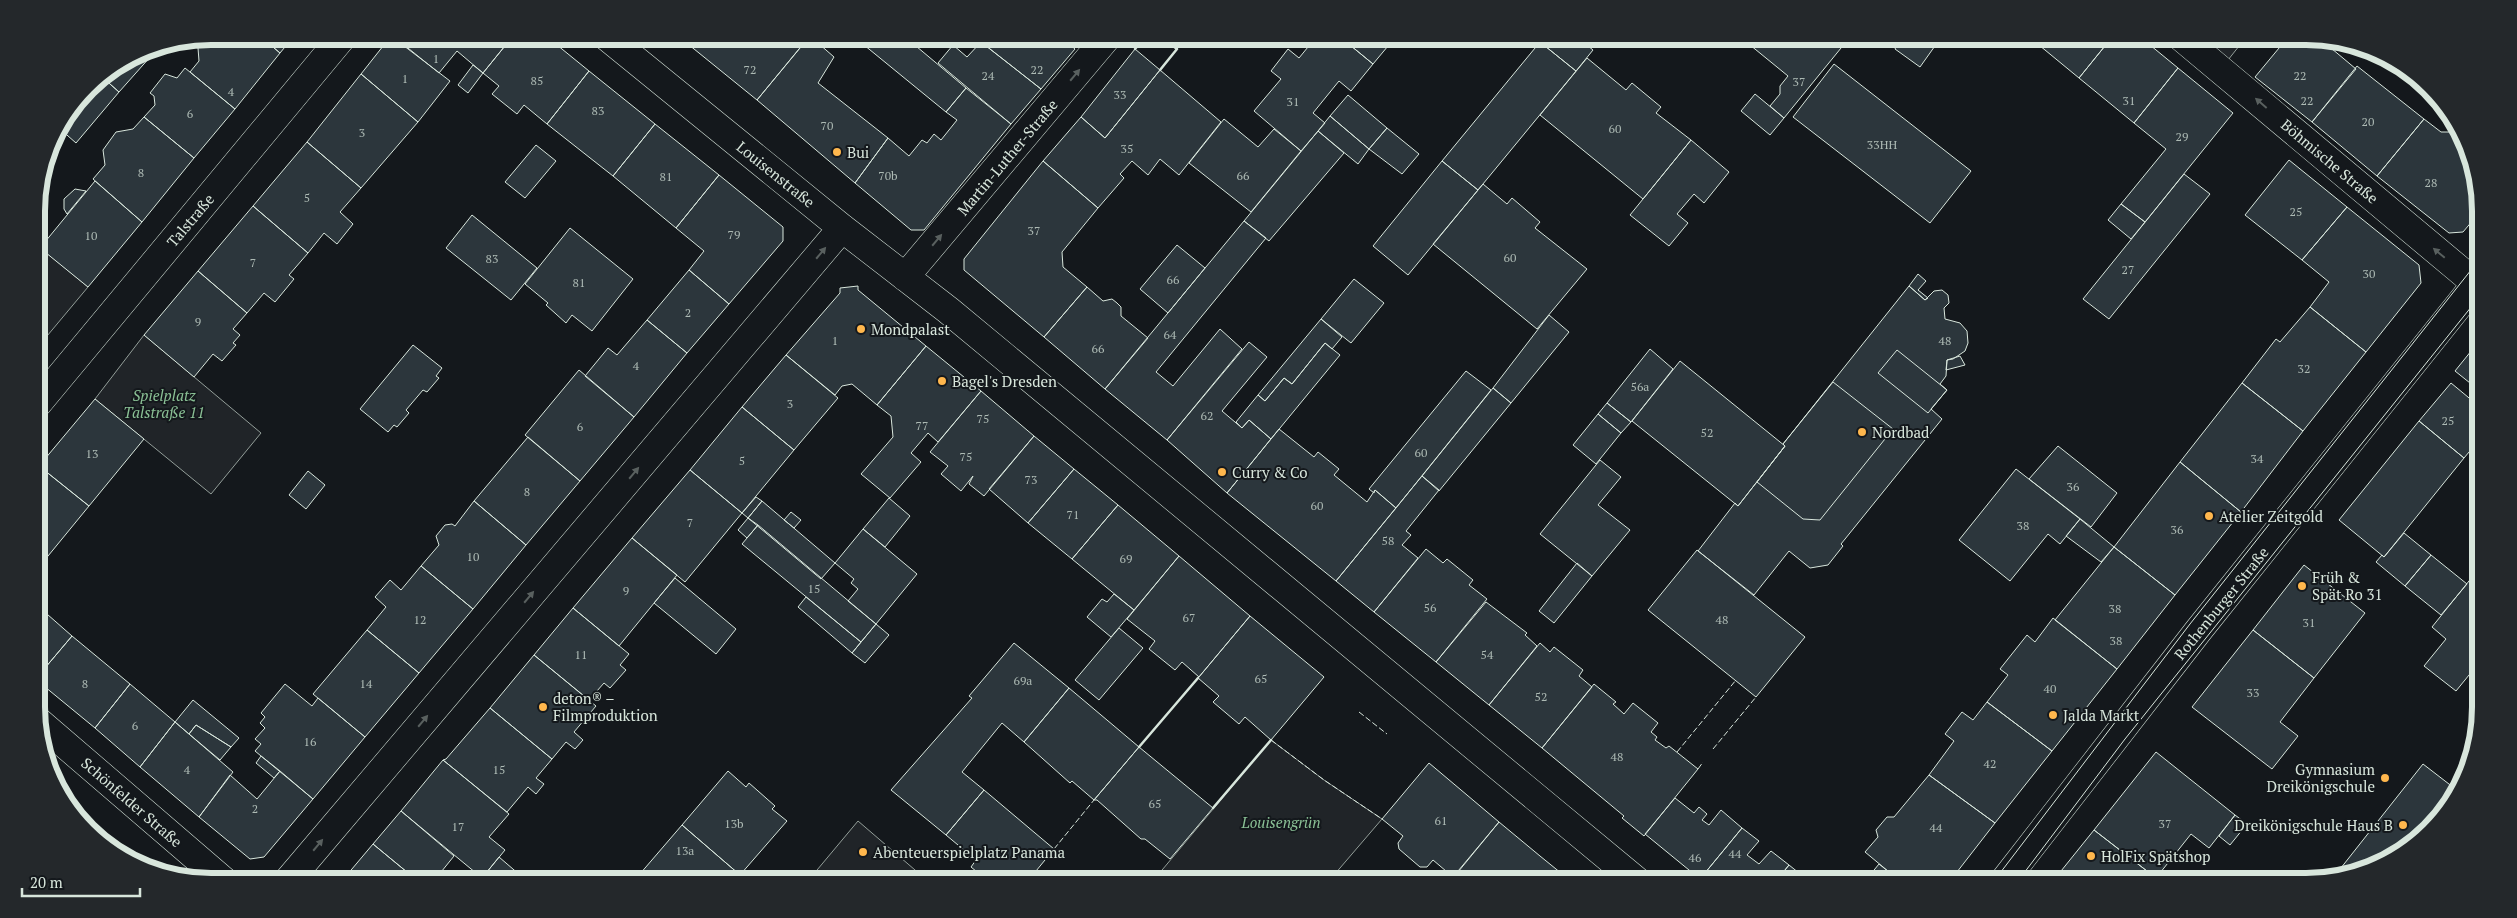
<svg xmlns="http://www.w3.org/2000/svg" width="2517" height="918" viewBox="0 0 2517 918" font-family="'PT Serif',serif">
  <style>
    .green { fill: #202428; stroke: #939e99 }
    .building { fill: #2c363c; stroke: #d8e6dc }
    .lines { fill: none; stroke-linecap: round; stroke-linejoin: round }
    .street-casing { stroke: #d8e6dc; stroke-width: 29 }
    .street { stroke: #14181c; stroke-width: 28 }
    .tram { stroke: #d8e6dc; stroke-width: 1 }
    .fence { stroke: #d8e6dc; stroke-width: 1; stroke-dasharray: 6 2.5; stroke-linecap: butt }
    .wall { stroke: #d8e6dc; stroke-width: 2.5 }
    .oneway { fill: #59605f }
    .poi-dot { fill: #ffb74d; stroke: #14181c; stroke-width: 2 }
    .labels { text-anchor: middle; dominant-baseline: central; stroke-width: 4; stroke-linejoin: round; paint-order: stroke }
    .number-label { font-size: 12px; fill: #adbab4 }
    .poi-label { font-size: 15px; fill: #d8e6dc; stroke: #14181c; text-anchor: start }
    .street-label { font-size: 15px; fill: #d8e6dc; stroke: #14181c }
    .park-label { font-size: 15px; font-style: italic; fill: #8ac095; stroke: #14181c }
    .rim { fill: none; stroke: #d8e6dc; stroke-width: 6 }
  </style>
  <rect width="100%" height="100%" fill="#14181c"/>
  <!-- green -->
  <path class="green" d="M2197,36h50l-19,24z
    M37,245l51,42 -51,61z
    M144,335l117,98 -50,61 -116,-95z
    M1271,740l53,40 58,39 -54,63h-176z
    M858,821l71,61h-122z"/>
  <!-- building -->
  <path class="building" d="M211,36h49l20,17 -45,56 -45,-37 9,-11 -1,-13 9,-11z
    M260,36h34l-14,17z
    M391,36l59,45 -32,41 -57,-48z
    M393,36h120l-30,37 -26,-22 -18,22z
    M513,36h33l43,35 -42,53 -23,-19 -7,9 -25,-20 7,-8 -16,-13z
    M678,36h128l2,2 -51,62z
    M810,36l24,21 -16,26 70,55 -33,45 -98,-83z
    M853,36h51l62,52 -20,24z
    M992,36h68l15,13 -34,40 -56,-44z
    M1317,36h22l34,28 -22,27 -12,-10 -26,32 12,10 -24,28 -47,-40 27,-32 -10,-8 17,-22 11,9z
    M1339,36h41l-2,2 10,8 -15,18z
    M1545,36h31l17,14 -17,21 -36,-29z
    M1739,36h111v1l-66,81 -14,-12 10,-12v-8l8,-10z
    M1901,36h41l-22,31 -25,-18z
    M2028,36h85l-34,42z
    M2113,36h26l39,32 -44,55 -55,-45z
    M2289,36l30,2 37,31 -44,53 -57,-45z
    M981,42l60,47 -30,35 -73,-61 15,-18 14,12z
    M1540,42l36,29 -98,119 -36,-29z
    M159,47l-40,45 -18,-16 43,-27z
    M1135,49l25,21 -55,68 -24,-21z
    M1587,58l39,32 6,-7 29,24 -5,6 35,27 -48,59 -103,-84z
    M1834,64l137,107 -41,52 -137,-106z
    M473,65l10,8 -15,20 -10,-8z
    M2357,66l67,53 -47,57 -65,-54z
    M185,68l50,41 -41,49 -50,-41 11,-12 -1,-9 -4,-3 15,-19 12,4z
    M2178,68l55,45 -88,109 -24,-18 45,-55 -32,-26z
    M1160,70l61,52 -42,53 -19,-16 -12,16 -16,-14 -12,13 4,4 -26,30 -55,-47 38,-44 24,21z
    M589,71l66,53 -42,52 -66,-52z
    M361,74l57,48 -57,66 -54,-46z
    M101,76l18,16 -43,51 -17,-15 36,-48z
    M966,88l45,36 -87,106h-13l-56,-47 33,-45 21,18 13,-16 5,3 7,-9 7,6 16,-20 -11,-8z
    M1755,94l29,24 -14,17 -29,-24z
    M1348,95l39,33 -18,21 -39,-33z
    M1330,116l39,33 -11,15 -40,-33z
    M144,117l50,41 -52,64 -49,-43 12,-14 -2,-15 13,-18 17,-3z
    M1224,119l34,28 16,-18 27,22 -50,61 -62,-49z
    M2424,119l17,13h14l4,-4 4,6 16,54v25l-16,19 -14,1 -72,-57z
    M655,124l64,51 -43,53 -63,-52z
    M1387,128l32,26 -17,20 -33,-25z
    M1318,131l26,22 -75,88 -25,-20z
    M1691,140l38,32 -25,31 -10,-9 -17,20 11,9 -19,23 -39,-31z
    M307,142l54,46 -21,24 13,12 -16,20 -13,-11 -16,20 -55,-47z
    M536,145l20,16 -31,37 -20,-16z
    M2289,160l58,47 -45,53 -57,-45z
    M1043,161l55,47 -36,44 1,15 24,20 -43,50 -80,-67v-11z
    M1442,161l36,29 -70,85 -35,-29z
    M2184,174l26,20 -101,125 -26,-20z
    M719,175l64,52v14l-54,63 -40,-34 15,-19 -28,-23z
    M95,181l47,41 -54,65 -48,-39z
    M1483,184l24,20 5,-6 28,24 -5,6 52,41 -50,60 -104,-85z
    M75,189l11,2 -19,23 -3,-5v-10z
    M2121,204l24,18 -14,17 -23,-19z
    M253,206l55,47 -19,22 5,4 -19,23 -11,-9 -17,20 -49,-42z
    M2347,207l72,58 2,18 -55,69 -56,-45 19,-25 -27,-22z
    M472,215l65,53 -26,32 -65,-52z
    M1244,221l22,17 -110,134 17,14 47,-57 22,20 -75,91 -62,-51z
    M570,228l63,51 -41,52 -20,-16 -6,8 -20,-18 2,-2 -23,-19z
    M1177,245l28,23 -37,45 -28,-24z
    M689,270l40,34 -42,49 -40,-33z
    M198,271l49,42 -14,16 7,6 -7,8 3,2 -14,16 -9,-7 -19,23 -50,-42z
    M1918,274l8,7 -8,9 10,8 -3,2 -16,-14z
    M1354,279l30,24 -33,40 -30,-24z
    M858,286v4l68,56 -49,59 -25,-21 -10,2 -7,9 -49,-40 54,-62v-5z
    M1909,286l16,14 9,-9 8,-1 6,5 1,8 -5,5 1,11 15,4 7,8 1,12 -3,8 -12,8 -6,1 -1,16 -6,8 7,6 -16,19 11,10 -101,125 2,2 -15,19 -18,3 -21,-17 -35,44 -56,-44 37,-48 3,3 47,-60 -2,-2z
    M1087,287l16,14 9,-2 5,4 4,4v9l27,22 -43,51 -61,-52z
    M2310,307l56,45 -63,79 -61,-48 34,-44 4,3z
    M1549,315l20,17 -58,71 -18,-15z
    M1321,319l21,18 -10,12 -7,-6 -33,41 -8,-6 -19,23 -7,-6z
    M647,320l40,33 -53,64 -49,-41 23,-28 9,7z
    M2480,340v51l-25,-20z
    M1249,342l18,15 -45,54 20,17 7,-8 22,19 -44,54 -60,-53z
    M1325,343l15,12 -69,84 -22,-19 -7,8 -6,-6 22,-27 7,6 19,-23 8,6z
    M413,345l29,23 -6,8 3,2 -12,14 -4,-2 -17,20 3,3 -12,14 -3,-2 -6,7 -28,-23z
    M926,346l55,45 -43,51 -10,-9 -17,20 10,9 -31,36 -29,-24 32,-37 -2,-21 -14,-11z
    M1650,349l23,20 -42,53 -24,-19z
    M1897,350l50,40 -19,23 -50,-40z
    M786,355l52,43 -44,52 -52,-43z
    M1960,356l5,9 -19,5 1,-10z
    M1680,361l105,85 -47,60 -106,-85z
    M579,370l55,47 -54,64 -55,-46z
    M1466,371l25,19 -95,118 -21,-18 -1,3 -5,-4z
    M1833,382l60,47 -73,91 -17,-1 -46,-37 28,-36 -2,-2z
    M2242,383l61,48 -62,81 -61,-50z
    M2451,383l29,24v6l-5,6 5,4v16l-16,19 -45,-37z
    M1493,388l18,15 -72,88 -17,-15z
    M981,391l53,45 -50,60 -15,-12 4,-8 -12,15 -20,-17 7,-8 -18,-14z
    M95,399l49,40 -55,67 -50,-40z
    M1607,403l24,19 -10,11 -23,-19z
    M742,407l52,43 -52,63 -52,-43z
    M1598,414l23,19 -25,31 -23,-19z
    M2419,421l45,37 -80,99 -45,-37z
    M1279,429l35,28 4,-5 21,17 -5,6 33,27 8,-12 21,18 -60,73 -109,-88z
    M1034,436l40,33 -46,54 -39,-34z
    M528,437l52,44 -54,64 -52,-44z
    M2058,446l59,47 -26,34 -62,-48z
    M1600,460l21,17 -23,28 32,25 -38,46 -52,-42z
    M2180,462l61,50 -66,83 -61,-48z
    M39,466l50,40 -50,61 -1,-99z
    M1074,469l44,36 -46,54 -44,-36z
    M2016,469l64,50 -20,25 -12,-10 -38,47 -51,-41z
    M690,470l52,43 -57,69 -53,-44z
    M308,471l17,14 -19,24 -17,-14z
    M1422,476l17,14 -33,41 5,4 -9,10 16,13 -44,54 -38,-31z
    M756,497l6,4 -14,17 -6,-5z
    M889,498l21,18 -25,31 -22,-18z
    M474,501l52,44 -53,64 -52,-43 18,-21 -3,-9 9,-11 7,-1 3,2z
    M762,501l73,62 -14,16 -73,-61z
    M1118,505l61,51 -45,54 -62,-51z
    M791,512l10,8 -7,8 -10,-8z
    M748,518l10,7 -11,13 -9,-8z
    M2080,519l34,28 -13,15 -35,-26z
    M758,525l118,99 -15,18 -119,-98z
    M863,529l54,45 -41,50 -28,-23 10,-12 -7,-6 3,-4 -19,-16z
    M2404,533l27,22 -26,31 -29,-24 6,-7 2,2z
    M632,538l45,37 -58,71 -46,-38z
    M2114,547l61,48 -58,74 -62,-49z
    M1426,549l17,14 4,-4 26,21 -4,5 18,14 -51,63 -62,-50z
    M1697,550l108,87 -49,60 -108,-87z
    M2431,555l36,29 -26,31 -36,-29z
    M1179,556l71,60 -51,61 -17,-15 -7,8 -26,-21 6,-8 -28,-22z
    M1577,563l15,13 -38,47 -15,-12z
    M2304,565l61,48 -51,65 -61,-48z
    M421,566l52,43 -54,64 -52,-43 19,-23 -11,-10 15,-17 11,10z
    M2473,576l7,6 1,85 -3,-3 -22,27 -32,-25 22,-27 -14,-12z
    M675,578l61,51 -20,25 -62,-51z
    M1114,594l20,16 -23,27 -24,-20 15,-18 5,3z
    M806,597l55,45 -9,11 -54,-46z
    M1486,602l41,31 -2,2 12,11 -48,59 -53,-43z
    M39,607l33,29 -33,39z
    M573,608l56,46 -9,11 6,5 -16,18 -6,-5 -15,17 -55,-45z
    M1250,616l74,61 -53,63 -26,-23 -6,7 -26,-22 6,-6 -21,-18z
    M2053,618l64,51 -65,82 -65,-49 21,-27 -8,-6 27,-34 8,7z
    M876,624l13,11 -24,28 -13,-10z
    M1119,628l24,20 -44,52 -24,-20z
    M367,630l52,43 -54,64 -52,-43z
    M2253,630l61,48 -34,44 18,14 -26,33 -80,-62z
    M72,636l58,48 -35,44 -56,-46v-7z
    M1014,643l55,45 -45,54 -22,-19 -40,49 22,18 -38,45 -55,-45 81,-92 -3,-2z
    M1540,643l10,9 4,-5 29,23 -4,6 13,11 -50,61 -53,-43z
    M534,655l62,51 -22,26 9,8 -8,9 -9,-7 -14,17 -62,-51z
    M130,684l45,38 -35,45 -45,-39z
    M285,684l27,22 6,-8 47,39 -52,62 -58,-48 6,-7 -6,-5 10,-11 -5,-5 5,-6 -4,-4z
    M1594,684l22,18 -3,2 11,10 9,-11 25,20 -7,9 6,5 -2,3 11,8 3,-2 29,23 -54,67 -22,-18 2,-2 -82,-68z
    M1069,688l70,59 -45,53 -22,-19 -2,2 -46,-41z
    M193,700l46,38 -8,9 -35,-22 -7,9 -14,-12z
    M1987,702l65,49 -57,72 -66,-48 25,-34 -9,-7 17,-22 11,8z
    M490,708l62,51 -16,19 8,6 -8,10 -8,-7 -21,25 -64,-52 3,-1z
    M175,722l58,50 -34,45 -59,-50z
    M196,725l35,22 -11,13 -31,-26z
    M1139,747l74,61 -43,51 -25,-20h-4l-44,-39h-3z
    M2156,752l79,63 -26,33 -18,-14 -35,44 -62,-48z
    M261,756l19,15 -6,7 -18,-15z
    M443,760l66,54 -20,23 16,13 -23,28 -81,-67z
    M1429,763l70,59 -46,55 -20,-17 -6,7h-7l-21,-18 -1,-6 5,-7 -21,-17z
    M2423,764l35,27 -7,13 -39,42 -49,26 -30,6z
    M280,771l33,28 -49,58 -14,2 -51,-42 31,-42 27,24z
    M728,771l18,16 3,-4 26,23 -3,3 15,12 -47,54 -58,-50z
    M1929,775l66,48 -45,58h-50l-35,-29 13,-15 -2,-7 11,-13h7z
    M984,790l70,59 -27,33h-26l-8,-7 -5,6 -17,-14 5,-7 -30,-25z
    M1675,798l19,15 5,-6 8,7 -5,6 7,5 12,-15 21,18 -42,51 -55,-45z
    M401,811l53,45 -21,26h-14l-46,-38z
    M76,814l51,40 -47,-31z
    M2235,815l12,9 -17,21 -11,-9z
    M1499,822l41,34 32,26h-102l-12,-10z
    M682,825l58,50 -5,7h-102z
    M1742,828l17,13 -12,14 12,9 12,-13 18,14 -13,16h-73l-3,-2z
    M2094,830l62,48 -2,3h-101z
    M373,844l46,38h-78z
    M499,857l29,25h-42l-4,-4z
    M1879,864l21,17h-35z
    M1789,865l20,16h-33z
    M1458,872l12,10h-20z
    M477,874l5,4 4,4h-16z"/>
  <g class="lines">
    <!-- street casing -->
    <g class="street-casing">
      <path id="street" d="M606,36l236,192 106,82 690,572
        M2180,36l300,251
        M905,277l203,-241
        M38,403l305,-367
        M39,722l186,160
        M2004,881l194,-250 281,-351
        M287,882l555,-654"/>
    </g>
    <!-- street -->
    <use href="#street" class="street"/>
    <!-- tram -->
    <path class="tram" d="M1994,881l196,-257 289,-364
      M2018,881l107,-142 355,-443"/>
    <!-- fence -->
    <path class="fence" d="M1359,712l28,22
      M1271,740l53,40 58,39
      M1713,749l43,-52
      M1677,752l59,-72
      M1698,769l5,-7
      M1054,849l40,-49"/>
    <!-- wall -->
    <path class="wall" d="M1135,49l11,-13
      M1160,70l17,-21 -17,-13
      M1139,747l59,-69
      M1213,808l58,-68"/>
  </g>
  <!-- one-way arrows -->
  <defs><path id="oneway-solid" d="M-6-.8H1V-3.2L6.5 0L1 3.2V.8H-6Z" transform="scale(1.25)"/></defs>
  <g class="oneway">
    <use href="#oneway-solid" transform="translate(1075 75) rotate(-50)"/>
    <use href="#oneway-solid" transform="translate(2261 103) rotate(-139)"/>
    <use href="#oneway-solid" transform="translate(937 240) rotate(-50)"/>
    <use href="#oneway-solid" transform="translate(821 253) rotate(-50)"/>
    <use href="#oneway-solid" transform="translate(2439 253) rotate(-140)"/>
    <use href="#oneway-solid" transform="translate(634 473) rotate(-50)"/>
    <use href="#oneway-solid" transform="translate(529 597) rotate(-50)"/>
    <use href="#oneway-solid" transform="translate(423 721) rotate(-50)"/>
    <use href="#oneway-solid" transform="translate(318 845) rotate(-50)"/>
  </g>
  <!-- markers -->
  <g class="poi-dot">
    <circle cx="837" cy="152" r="5"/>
    <circle cx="861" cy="329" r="5"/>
    <circle cx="942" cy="381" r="5"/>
    <circle cx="1862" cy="432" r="5"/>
    <circle cx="1222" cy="472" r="5"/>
    <circle cx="2209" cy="516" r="5"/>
    <circle cx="2302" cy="586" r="5"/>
    <circle cx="543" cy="707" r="5"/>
    <circle cx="2053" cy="715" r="5"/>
    <circle cx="2385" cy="778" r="5"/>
    <circle cx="2403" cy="825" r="5"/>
    <circle cx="863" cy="852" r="5"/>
    <circle cx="2091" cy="856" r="5"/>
  </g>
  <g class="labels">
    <!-- number labels -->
    <g class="number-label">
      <text x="436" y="58">1</text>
      <text x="750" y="69">72</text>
      <text x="1037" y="69">22</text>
      <text x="988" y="75">24</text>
      <text x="2300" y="75">22</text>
      <text x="405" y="78">1</text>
      <text x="537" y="80">85</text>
      <text x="1799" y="81">37</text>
      <text x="231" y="91">4</text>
      <text x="1120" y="94">33</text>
      <text x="2129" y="100">31</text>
      <text x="2307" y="100">22</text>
      <text x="1293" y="101">31</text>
      <text x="598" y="110">83</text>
      <text x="190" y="113">6</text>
      <text x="2368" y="121">20</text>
      <text x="827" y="125">70</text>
      <text x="1615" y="128">60</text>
      <text x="362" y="132">3</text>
      <text x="2182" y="136">29</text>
      <text x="1882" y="144">33HH</text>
      <text x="1127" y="148">35</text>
      <text x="141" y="172">8</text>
      <text x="888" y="175">70b</text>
      <text x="1243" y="175">66</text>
      <text x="666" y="176">81</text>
      <text x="2431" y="182">28</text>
      <text x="307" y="197">5</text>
      <text x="2296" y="211">25</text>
      <text x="1034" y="230">37</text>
      <text x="734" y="234">79</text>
      <text x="91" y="235">10</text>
      <text x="1510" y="257">60</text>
      <text x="492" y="258">83</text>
      <text x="253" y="262">7</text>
      <text x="2128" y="269">27</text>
      <text x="2369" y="273">30</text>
      <text x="1173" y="279">66</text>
      <text x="579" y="282">81</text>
      <text x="688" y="312">2</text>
      <text x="198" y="321">9</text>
      <text x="1170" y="334">64</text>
      <text x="835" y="340">1</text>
      <text x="1945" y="340">48</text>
      <text x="1098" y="348">66</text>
      <text x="636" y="365">4</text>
      <text x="2304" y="368">32</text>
      <text x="1640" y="386">56a</text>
      <text x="790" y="403">3</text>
      <text x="1207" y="415">62</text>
      <text x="983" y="418">75</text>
      <text x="2448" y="420">25</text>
      <text x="922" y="425">77</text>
      <text x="580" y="426">6</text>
      <text x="1707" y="432">52</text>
      <text x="1421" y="452">60</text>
      <text x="92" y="453">13</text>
      <text x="966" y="456">75</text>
      <text x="2257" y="458">34</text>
      <text x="742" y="460">5</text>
      <text x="1031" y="479">73</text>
      <text x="2073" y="486">36</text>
      <text x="527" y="491">8</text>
      <text x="1317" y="505">60</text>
      <text x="1073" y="514">71</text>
      <text x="690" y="522">7</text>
      <text x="2023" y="525">38</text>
      <text x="2177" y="529">36</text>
      <text x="1388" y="540">58</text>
      <text x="473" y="556">10</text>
      <text x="1126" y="558">69</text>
      <text x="814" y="588">15</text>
      <text x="626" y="590">9</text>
      <text x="1430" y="607">56</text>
      <text x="2115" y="608">38</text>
      <text x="1189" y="617">67</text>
      <text x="420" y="619">12</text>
      <text x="1722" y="619">48</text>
      <text x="2309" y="622">31</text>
      <text x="2116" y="640">38</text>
      <text x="581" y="654">11</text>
      <text x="1487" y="654">54</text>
      <text x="1261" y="678">65</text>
      <text x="1023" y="680">69a</text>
      <text x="85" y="683">8</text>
      <text x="366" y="683">14</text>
      <text x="2050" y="688">40</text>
      <text x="2253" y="692">33</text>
      <text x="1541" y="696">52</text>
      <text x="135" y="725">6</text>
      <text x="310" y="741">16</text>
      <text x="1617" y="756">48</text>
      <text x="1990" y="763">42</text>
      <text x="187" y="769">4</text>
      <text x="499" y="769">15</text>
      <text x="1155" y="803">65</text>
      <text x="255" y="808">2</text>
      <text x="1441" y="820">61</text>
      <text x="734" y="823">13b</text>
      <text x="2165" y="823">37</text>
      <text x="458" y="826">17</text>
      <text x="1936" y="827">44</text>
      <text x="685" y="850">13a</text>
      <text x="1735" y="853">44</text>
      <text x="1695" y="857">46</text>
    </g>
    <!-- poi labels -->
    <g class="poi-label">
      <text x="847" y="152">Bui</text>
      <text x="871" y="329">Mondpalast</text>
      <text x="952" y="381">Bagel's Dresden</text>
      <text x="1872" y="432">Nordbad</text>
      <text x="1232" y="472">Curry &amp; Co</text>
      <text x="2219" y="516">Atelier Zeitgold</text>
      <text x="2312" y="577">Früh &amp;<tspan x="2312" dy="17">Spät Ro 31</tspan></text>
      <text x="553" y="698">deton® –<tspan x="553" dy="17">Filmproduktion</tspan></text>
      <text x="2063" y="715">Jalda Markt</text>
      <text x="2375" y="769" text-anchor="end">Gymnasium<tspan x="2375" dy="17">Dreikönigschule</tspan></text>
      <text x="2393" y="825" text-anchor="end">Dreikönigschule Haus B</text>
      <text x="873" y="852">Abenteuerspielplatz Panama</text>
      <text x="2101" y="856">HolFix Spätshop</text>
    </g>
    <!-- street labels -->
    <g class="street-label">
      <text transform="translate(1007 157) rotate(-50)">Martin-Luther-Straße</text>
      <text transform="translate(2330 161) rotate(40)">Böhmische Straße</text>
      <text transform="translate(776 174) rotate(39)">Louisenstraße</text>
      <text transform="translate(190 220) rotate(-50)">Talstraße</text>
      <text transform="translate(2221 603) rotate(-51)">Rothenburger Straße</text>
      <text transform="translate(132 802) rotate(41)">Schönfelder Straße</text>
    </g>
    <!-- park labels -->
    <g class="park-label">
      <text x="164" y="395">Spielplatz<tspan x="164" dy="17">Talstraße 11</tspan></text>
      <text x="1281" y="822">Louisengrün</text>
    </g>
  </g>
  <!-- crop -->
  <path d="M0 0H2517V918H0ZM211 45H2306A166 166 0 0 1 2472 211V707A166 166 0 0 1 2306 873H211A166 166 0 0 1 45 707V211A166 166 0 0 1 211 45Z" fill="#24282b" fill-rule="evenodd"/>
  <path class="rim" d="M211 45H2306A166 166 0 0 1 2472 211V707A166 166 0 0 1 2306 873H211A166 166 0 0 1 45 707V211A166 166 0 0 1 211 45Z"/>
  <!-- scale -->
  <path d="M22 888v8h118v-8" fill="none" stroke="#d8e6dc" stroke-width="2.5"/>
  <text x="30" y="888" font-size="15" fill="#d8e6dc" stroke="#14181c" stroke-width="4" paint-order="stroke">20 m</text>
</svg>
